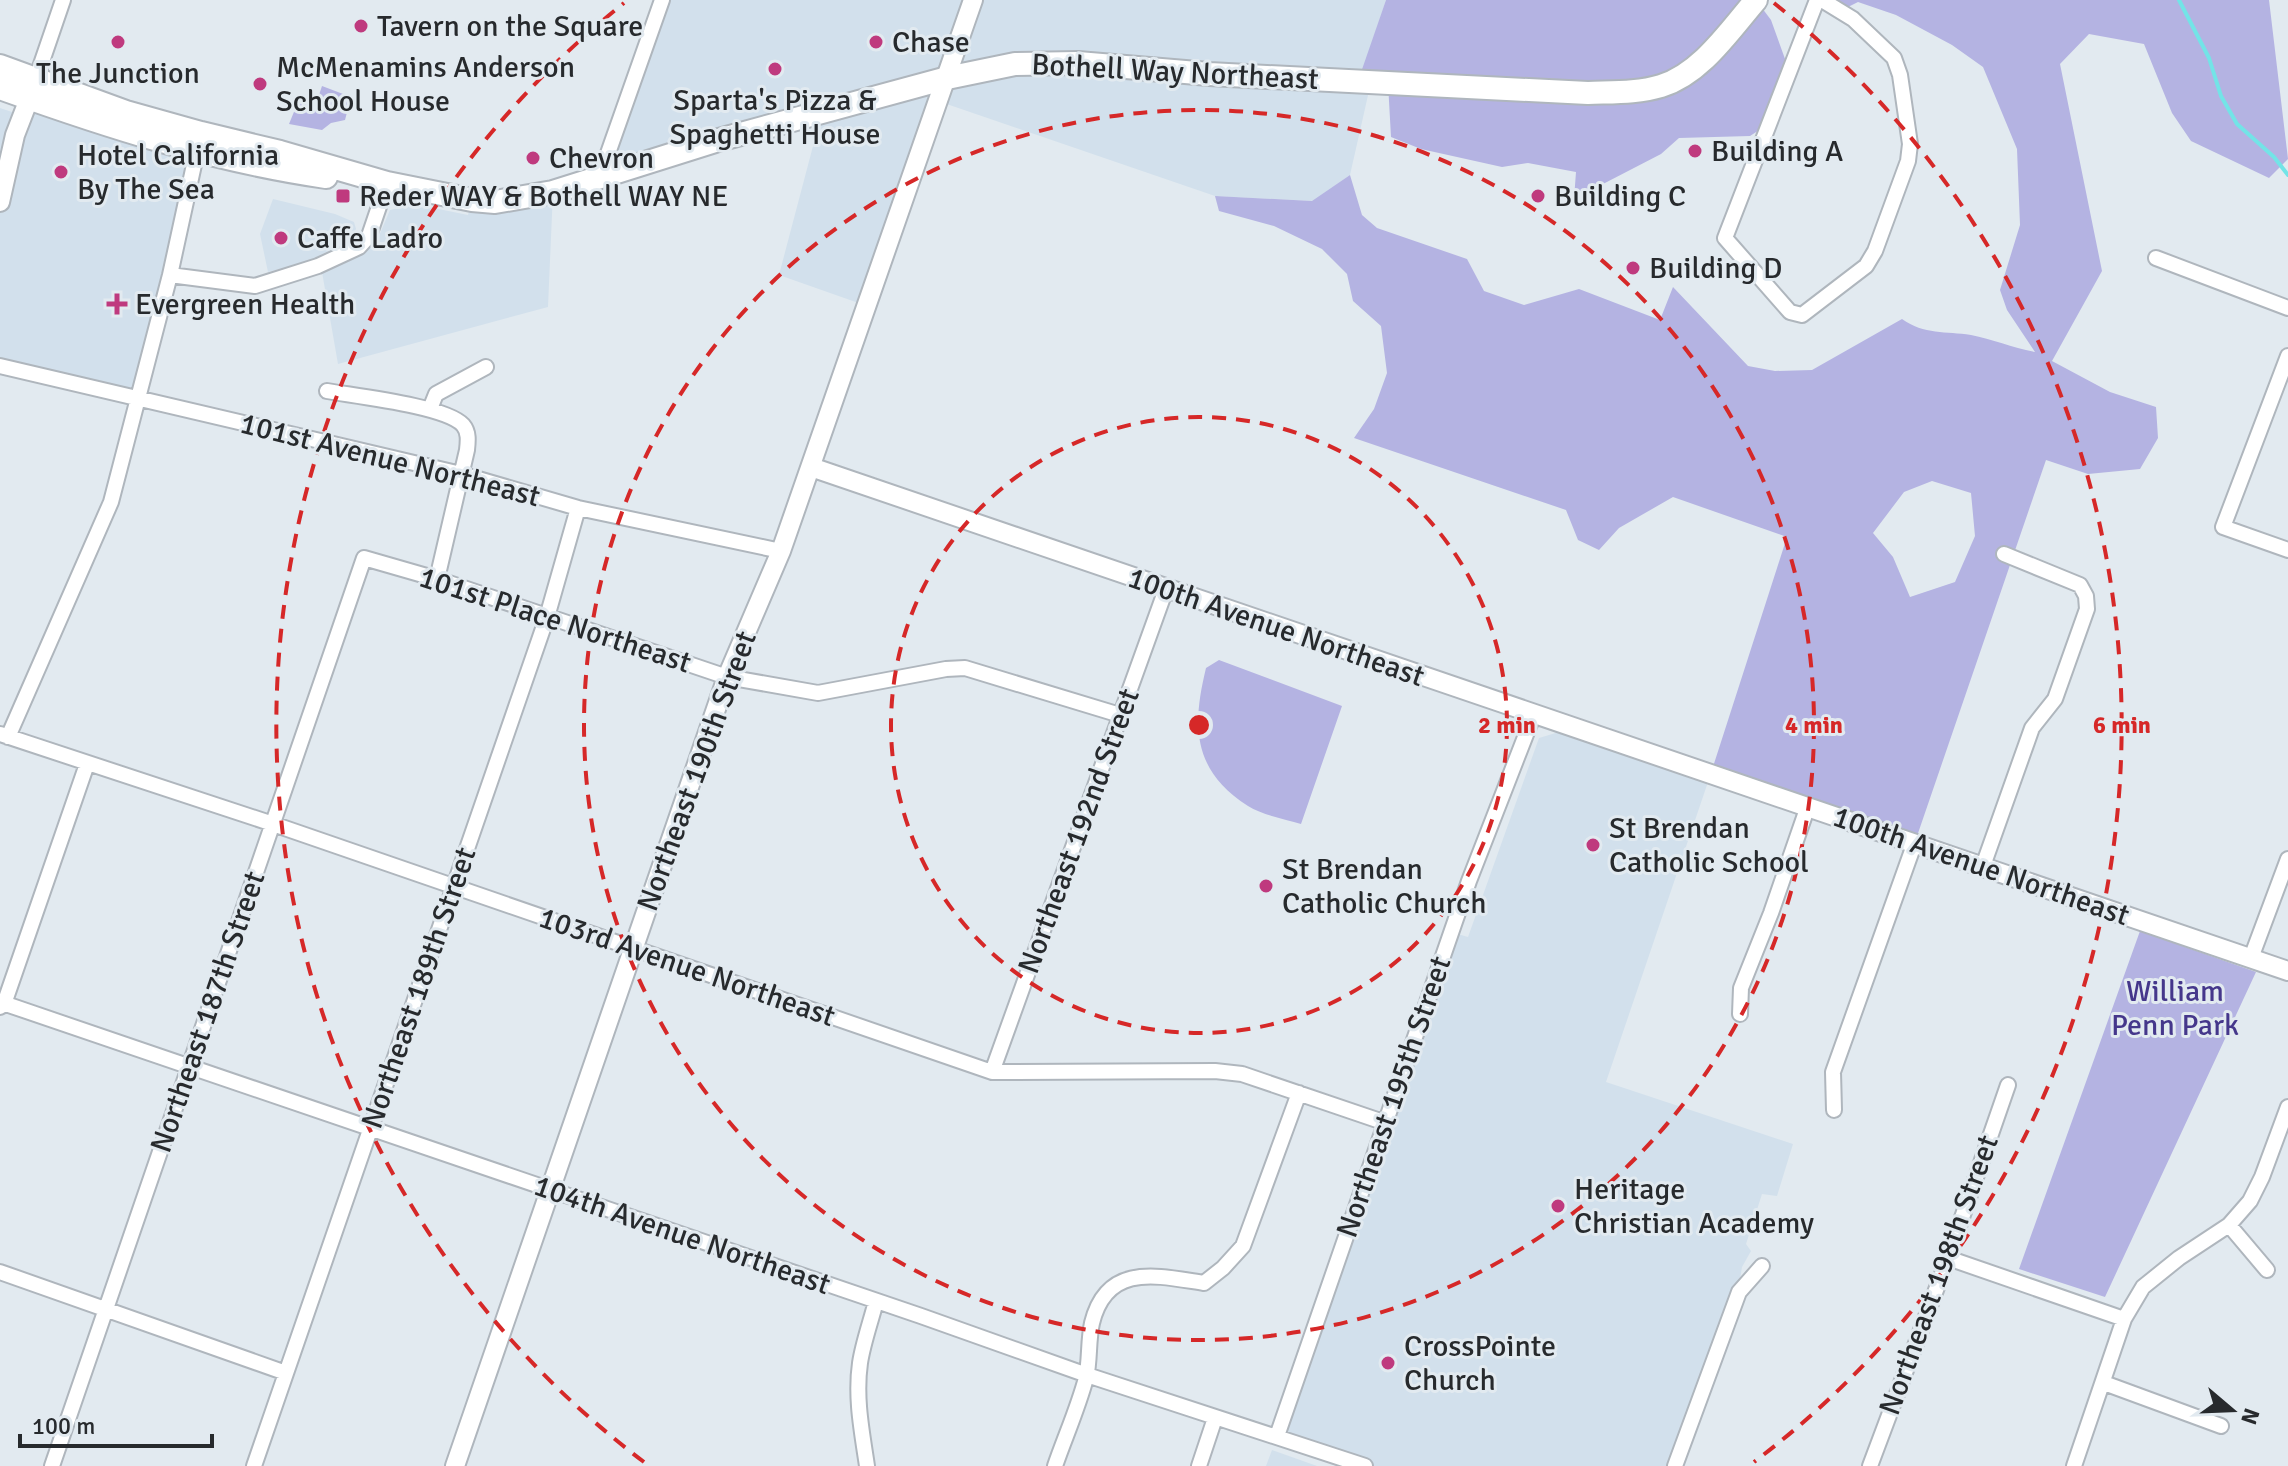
<svg xmlns="http://www.w3.org/2000/svg" width="2288" height="1466" viewBox="0 0 2288 1466" font-family="Signika,sans-serif">
  <style>
    .built { fill: #d2e0ec }
    .green { fill: #b4b3e2; fill-rule: evenodd }
    .lines { fill: none; stroke-linecap: round; stroke-linejoin: round }
    .stream { stroke: #73e4e7; stroke-width: 4 }
    .minor-casing { stroke: #afb6bd; stroke-width: 18 }
    .tertiary-casing { stroke: #afb6bd; stroke-width: 22 }
    .primary-casing { stroke: #afb6bd; stroke-width: 26 }
    .minor { stroke: #fff; stroke-width: 14 }
    .tertiary { stroke: #fff; stroke-width: 18 }
    .primary { stroke: #fff; stroke-width: 22 }
    .ring { fill: none; stroke: #d62828; stroke-width: 4; stroke-dasharray: 14 10 }
    .poi-dot { fill: #bf3a7e; stroke: #e2eaf0; stroke-width: 3 }
    .labels { text-anchor: middle; dominant-baseline: central; stroke-width: 6; stroke-linejoin: round; paint-order: stroke }
    .poi-label { font-size: 30px; fill: #272a2d; stroke: #e2eaf0; text-anchor: start }
    .street-label { font-size: 30px; fill: #272a2d; stroke: #e2eaf0 }
    .park-label { font-size: 30px; fill: #45378b; stroke: #e2eaf0 }
    .centre { fill: #d62828; stroke: #e2eaf0; stroke-width: 4 }
    .ring-label { font-size: 24px; text-anchor: middle; font-weight: bold; fill: #d62828; stroke: #e2eaf0; stroke-width: 6; stroke-linejoin: round; paint-order: stroke }
  </style>
  <rect width="100%" height="100%" fill="#e2eaf0"/>
  <!-- built -->
  <path class="built" d="M662,0h724l-27,81 12,1 -21,93 -37,26 -98,-5 -280,-96 -68,206 -88,-31 43,-163 -222,64z
    M29,104l163,61 -53,235 -139,-34v-258l21,7z
    M553,192l-5,115 -210,57 -16,-92 42,-19 12,-10 14,-33 24,-6 54,11 4,-15z
    M273,199l62,15 19,8 2,7 -7,11 -41,22 -40,10 -8,-38z
    M1559,732l149,50 -102,300 187,62 -16,52 -15,-2 -16,50 5,7 -9,16 -4,25 -63,174h-314l-84,-30 174,-504 17,5 71,-199z
    M1272,1450l45,16h-51z"/>
  <!-- green -->
  <path class="green" d="M1386,0h370l15,20 18,50 -22,55 -17,11 -71,2 -18,16 -87,45 2,-27 -48,-9 -26,4 -81,-18 -30,-12 -3,-54 -30,-2z
    M1822,0h447l19,159 -19,19 -78,-37 -19,-28 -28,-69 -55,-10 -29,30 42,207 -50,90 58,31 46,15 2,31 -18,31 -52,5 -42,-14 -131,382 -204,-69 76,-236 -114,-40 -54,31 -20,22 -21,-10 -12,-30 -212,-72 20,-29 13,-36 -6,-47 -28,-25 -6,-27 -25,-25 -48,-23 -55,-15 -4,-15 97,5 38,-26 12,40 15,13 90,31 17,32 40,14 55,-16 81,31 13,-33 75,79 27,5 37,-1 90,-51c22,16 44,12 69,16 21,4 42,13 64,17l-28,-42 -7,-20 20,-65 -3,-76 -34,-82 -31,-22 -56,-30 -38,-13 -18,9zM1932,481l39,12 4,43 -20,46 -45,15 -17,-40 -20,-24 31,-41z
    M322,86l29,11 -6,23 -14,3 -9,7 -33,-6 9,-22 17,5z
    M1219,660l123,46 -41,118c-16,-5 -39,-9 -53,-18 -56,-36 -56,-80 -42,-138z
    M2140,931l116,41 -151,325 -86,-28z"/>
  <g class="lines">
    <!-- stream -->
    <path class="stream" d="M2179,0l30,58 12,38 16,28 37,33 14,18"/>
    <!-- minor casing -->
    <g class="minor-casing">
      <path id="minor" d="M1817,0l-92,238 65,74 12,3 64,-49 9,-15 33,-90 2,-17 -10,-69 -6,-17 -41,-39 -31,-19
        M36,79l27,-79
        M600,176l62,-176
        M2156,258l132,50
        M170,275l85,11 63,-20 41,-19 10,-11 18,-53
        M2288,356l-65,171 65,23
        M0,366l461,108 117,34 203,43
        M327,391c28,5 119,15 136,34 6,7 5,16 4,25l-30,129
        M430,409l6,-15 50,-27
        M0,734l273,90 719,248 223,-1 27,3 144,49
        M8,737l103,-235 59,-227 27,-124
        M1983,866l49,-138 23,-29 32,-90 -1,-13 -6,-11 -76,-31
        M2251,958l37,-99
        M0,1002l921,314 166,59 278,91
        M0,1007l4,-3 83,-240
        M1740,1014l1,-26 30,-75 37,-107
        M992,1072l174,-483
        M1834,1110l-1,-38 82,-230
        M2229,1225l38,45
        M1948,1258l176,61
        M0,1272l286,101
        M2104,1383l117,43
        M1277,1436l192,-555 65,-167
        M52,1466l312,-908 73,21 290,98 91,16 128,-24 19,-1 155,47
        M254,1466l293,-849 31,-109
        M867,1466c-5,-34 -12,-68 -7,-103 3,-20 11,-42 16,-62
        M1055,1466c10,-29 23,-58 31,-88 4,-17 2,-37 6,-55 15,-61 66,-47 112,-40l19,-15 20,-22 56,-153
        M1199,1466l16,-48
        M1675,1466l64,-174 23,-26
        M1870,1466l78,-208 60,-173
        M2074,1466l50,-147 19,-32 36,-29 50,-33 21,-24 12,-24 26,-70"/>
    </g>
    <!-- tertiary casing -->
    <g class="tertiary-casing">
      <path id="tertiary" d="M0,202l15,-67 19,-49
        M811,467l1477,504
        M455,1466l272,-789 54,-126 192,-551"/>
    </g>
    <!-- primary casing -->
    <g class="primary-casing">
      <path id="primary" d="M0,66l126,46 75,21 79,19 107,31 85,17 23,2 58,-10 162,-51 232,-63 68,-14 63,-1 131,11 379,19c24,-1 50,0 73,-7 40,-12 69,-56 95,-86
        M0,88c106,38 214,73 326,89"/>
    </g>
    <!-- minor -->
    <use href="#minor" class="minor"/>
    <!-- tertiary -->
    <use href="#tertiary" class="tertiary"/>
    <!-- primary -->
    <use href="#primary" class="primary"/>
  </g>
  <!-- distance rings -->
  <g class="ring">
    <circle cx="1199" cy="725" r="308"/>
    <circle cx="1199" cy="725" r="615"/>
    <path d="M644 1462A923 923 0 0 1 624 3M1774 3A923 923 0 0 1 1754 1462"/>
  </g>
  <!-- markers -->
  <g class="poi-dot">
    <circle cx="361" cy="26" r="8"/>
    <circle cx="118" cy="42" r="8"/>
    <circle cx="876" cy="42" r="8"/>
    <circle cx="775" cy="69" r="8"/>
    <circle cx="260" cy="84" r="8"/>
    <circle cx="1695" cy="151" r="8"/>
    <circle cx="533" cy="158" r="8"/>
    <circle cx="61" cy="172" r="8"/>
    <rect x="335" y="188" width="16" height="16" rx="4"/>
    <circle cx="1538" cy="196" r="8"/>
    <circle cx="281" cy="238" r="8"/>
    <circle cx="1633" cy="268" r="8"/>
    <path d="M113 292h8v8h8v8h-8v8h-8v-8h-8v-8h8z"/>
    <circle cx="1593" cy="845" r="8"/>
    <circle cx="1266" cy="886" r="8"/>
    <circle cx="1558" cy="1206" r="8"/>
    <circle cx="1388" cy="1363" r="8"/>
  </g>
  <g class="labels">
    <!-- poi labels -->
    <g class="poi-label">
      <text x="377" y="26">Tavern on the Square</text>
      <text x="892" y="42">Chase</text>
      <text x="276" y="67">McMenamins Anderson<tspan x="276" dy="34">School House</tspan></text>
      <text x="118" y="73" text-anchor="middle">The Junction</text>
      <text x="775" y="100" text-anchor="middle">Sparta's Pizza &amp;<tspan x="775" dy="34">Spaghetti House</tspan></text>
      <text x="1711" y="151">Building A</text>
      <text x="77" y="155">Hotel California<tspan x="77" dy="34">By The Sea</tspan></text>
      <text x="549" y="158">Chevron</text>
      <text x="359" y="196">Reder WAY &amp; Bothell WAY NE</text>
      <text x="1554" y="196">Building C</text>
      <text x="297" y="238">Caffe Ladro</text>
      <text x="1649" y="268">Building D</text>
      <text x="135" y="304">Evergreen Health</text>
      <text x="1609" y="828">St Brendan<tspan x="1609" dy="34">Catholic School</tspan></text>
      <text x="1282" y="869">St Brendan<tspan x="1282" dy="34">Catholic Church</tspan></text>
      <text x="1574" y="1189">Heritage<tspan x="1574" dy="34">Christian Academy</tspan></text>
      <text x="1404" y="1346">CrossPointe<tspan x="1404" dy="34">Church</tspan></text>
    </g>
    <!-- street labels -->
    <g class="street-label">
      <text transform="translate(1175 72) rotate(3)">Bothell Way Northeast</text>
      <text transform="translate(390 460) rotate(14)">101st Avenue Northeast</text>
      <text transform="translate(555 620) rotate(18)">101st Place Northeast</text>
      <text transform="translate(1276 627) rotate(19)">100th Avenue Northeast</text>
      <text transform="translate(697 771) rotate(-70)">Northeast 190th Street</text>
      <text transform="translate(1079 831) rotate(-70)">Northeast 192nd Street</text>
      <text transform="translate(1981 866) rotate(19)">100th Avenue Northeast</text>
      <text transform="translate(687 967) rotate(19)">103rd Avenue Northeast</text>
      <text transform="translate(419 988) rotate(-71)">Northeast 189th Street</text>
      <text transform="translate(208 1012) rotate(-71)">Northeast 187th Street</text>
      <text transform="translate(1394 1097) rotate(-71)">Northeast 195th Street</text>
      <text transform="translate(682 1235) rotate(19)">104th Avenue Northeast</text>
      <text transform="translate(1939 1275) rotate(-70)">Northeast 198th Street</text>
    </g>
    <!-- park labels -->
    <g class="park-label">
      <text x="2175" y="991">William<tspan x="2175" dy="34">Penn Park</tspan></text>
    </g>
  </g>
  <circle cx="1199" cy="725" r="12" class="centre"/>
  <g class="ring-label">
    <text x="1507" y="733">2 min</text>
    <text x="1814" y="733">4 min</text>
    <text x="2122" y="733">6 min</text>
  </g>
  <!-- north arrow -->
  <g transform="translate(2232 1410) rotate(109)" stroke="#e2eaf0" stroke-width="6" paint-order="stroke">
  <path d="M0-6L14 30L0 20L-14 30Z" fill="#272a2d"/>
  <text y="-12" font-size="22" font-weight="bold" text-anchor="middle" fill="#272a2d">N</text>
  </g>
  <!-- scale -->
  <path d="M20 1434v12h192v-12" fill="none" stroke="#272a2d" stroke-width="4"/>
  <text x="32" y="1434" font-size="24" fill="#272a2d" stroke="#e2eaf0" stroke-width="6" paint-order="stroke">100 m</text>
</svg>
